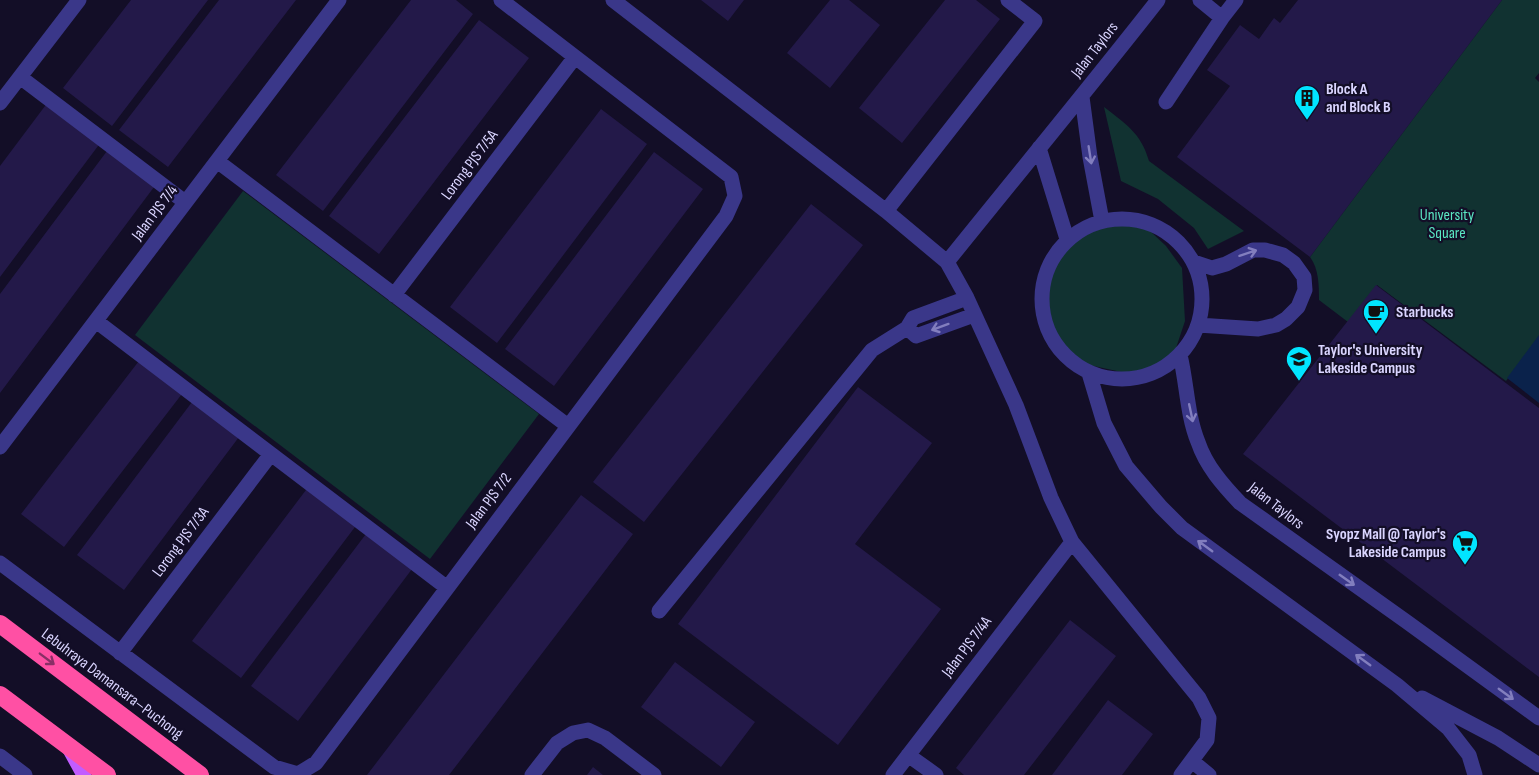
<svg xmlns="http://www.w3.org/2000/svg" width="1539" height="775" viewBox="0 0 1539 775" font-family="'Sofia Sans Condensed',sans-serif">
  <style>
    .green { fill: #113231 }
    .water { fill: #0a224b }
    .building { fill: #231949 }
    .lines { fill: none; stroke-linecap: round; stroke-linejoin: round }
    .minor { stroke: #3a3789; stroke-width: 15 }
    .major { stroke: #c25cff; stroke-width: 15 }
    .highway { stroke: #ff50a4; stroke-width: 18 }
    .oneway { stroke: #827ebe }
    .oneway2 { stroke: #892f66 }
    .labels { text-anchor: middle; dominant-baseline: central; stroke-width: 4.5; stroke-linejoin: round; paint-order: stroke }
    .street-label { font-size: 16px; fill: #dad5ff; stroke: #130e27 }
    .poi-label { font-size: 16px; font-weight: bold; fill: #dad5ff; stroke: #130e27; text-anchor: start }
    .park-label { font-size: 16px; fill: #5ae6c3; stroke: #130e27 }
  </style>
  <rect width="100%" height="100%" fill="#130e27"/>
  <!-- green -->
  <path class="green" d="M1502,0h37v73l-4,5 4,4v254l-33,45 -129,-96 -29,37 -29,-22c0,-14 0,-31 -9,-43z
    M1104,107c22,17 37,26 45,54l95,70 -36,18 -14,-21 -36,-29 -37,-18z
    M243,191l296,223 -109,145 -295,-224z
    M1102,222h24l23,8 17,16 16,22 3,53 -10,30 -16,13 -16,7 -17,2 -37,-8 -18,-12 -17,-20 -8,-36 3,-27 15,-22 16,-16z"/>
  <!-- water -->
  <path class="water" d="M1539,335v68l-32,-25z"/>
  <!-- building -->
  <path class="building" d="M131,0h77l-96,126 -49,-38z
    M219,0h77l-128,167 -49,-37z
    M411,0h45l17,14 -150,197 -47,-36z
    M701,0h43l-16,21z
    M830,0h19l31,25 -50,63 -43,-35z
    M945,0h31l24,19 -98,124 -43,-35z
    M1298,0h204l-192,257 -133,-100 53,-71 -23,-16 33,-45 19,14 15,-21 6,5z
    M479,20l50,38 -150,196 -50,-38z
    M48,102l53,40 -101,135v-111z
    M601,109l46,35 -150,199 -47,-36z
    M110,147l47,36 -157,210v-99z
    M654,152l49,37 -149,197 -49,-37z
    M811,204l52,41 -219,277 -51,-40z
    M1376,285l163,123v269l-296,-223z
    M142,357l43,33 -121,157 -43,-33z
    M858,387l74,56 -77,101 86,65 -103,136 -160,-121z
    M195,398l47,35 -118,157 -47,-35z
    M309,486l49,37 -117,155 -49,-37z
    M581,495l52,39 -147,193 -37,48h-82z
    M369,530l46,35 -117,156 -47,-35z
    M1070,620l46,36 -92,119h-60l-8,-7z
    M675,662l80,60 -34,45 -80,-60z
    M1108,700l45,34 -31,41h-70z
    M593,767l10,8h-16z"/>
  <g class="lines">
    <!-- minor -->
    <path class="minor" d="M613,0l273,211 61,51 20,36 49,107 35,93 21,44 127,156 10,20 -2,22 -26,35
      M1200,0l22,18
      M20,77l165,125
      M1082,97l8,60 12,64
      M1166,102l56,-84 14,-18
      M0,103l79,-103
      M1039,148l28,91
      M217,161l351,265
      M886,211l149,-190 -27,-21
      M1042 299a80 80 0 1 1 160 0a80 80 0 1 1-160 0Z
      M947,262c70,-87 142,-174 211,-262
      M1194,262l18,6 14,-4 27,-14h12l18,5 11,8 10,14 1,13 -7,17 -12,12 -10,6 -18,4 -60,-4
      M394,295l181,-238
      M96,321l350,266
      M907,328l9,8 58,-21
      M1180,355c7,29 7,60 18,87 8,24 25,43 42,61l167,119 132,96
      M1089,373l15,50 22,43 35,41 21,21 215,157 51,43 21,27 6,20
      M0,447l339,-447
      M0,563l274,204 24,7 18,-11 410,-547 9,-20 -4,-19 -230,-177
      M659,611l213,-261 35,-22 6,-10 54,-20
      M120,653l151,-199
      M1422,698l76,40 41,27
      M908,755l28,20
      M0,756l25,19
      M1192,761l17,14
      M532,775l25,-32 16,-10 15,-3 17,8 49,37
      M893,775l179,-233"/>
    <!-- major -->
    <path class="major" d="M68,746l16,29"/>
    <!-- highway -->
    <path class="highway" d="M0,624l200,151
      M0,695l107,80"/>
  </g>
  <!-- one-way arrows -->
  <defs><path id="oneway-shaft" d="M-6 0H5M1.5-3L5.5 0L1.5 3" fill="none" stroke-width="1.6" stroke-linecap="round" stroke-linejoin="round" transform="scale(1.5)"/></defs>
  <g class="oneway">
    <use href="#oneway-shaft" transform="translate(1090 155) rotate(81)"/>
    <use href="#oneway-shaft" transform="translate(1248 253) rotate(-18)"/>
    <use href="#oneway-shaft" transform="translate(940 327) rotate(160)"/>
    <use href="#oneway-shaft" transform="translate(1191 413) rotate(78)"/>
    <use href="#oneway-shaft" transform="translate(1205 546) rotate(-144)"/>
    <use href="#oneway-shaft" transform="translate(1347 580) rotate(35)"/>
    <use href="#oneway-shaft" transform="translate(1363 660) rotate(-144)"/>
    <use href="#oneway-shaft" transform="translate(1506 694) rotate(36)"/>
  </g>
  <use class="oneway2" href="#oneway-shaft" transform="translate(47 659) rotate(37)"/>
  <!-- icons -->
  <defs>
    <g id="building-pin" transform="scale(1.35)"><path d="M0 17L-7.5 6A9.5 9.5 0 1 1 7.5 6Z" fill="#01e5ff" stroke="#130e27"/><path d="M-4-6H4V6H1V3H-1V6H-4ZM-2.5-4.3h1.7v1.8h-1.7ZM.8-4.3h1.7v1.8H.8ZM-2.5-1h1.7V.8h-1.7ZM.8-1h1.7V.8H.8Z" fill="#111"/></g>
    <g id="cafe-pin" transform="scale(1.35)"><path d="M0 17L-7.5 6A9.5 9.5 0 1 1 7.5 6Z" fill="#01e5ff" stroke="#130e27"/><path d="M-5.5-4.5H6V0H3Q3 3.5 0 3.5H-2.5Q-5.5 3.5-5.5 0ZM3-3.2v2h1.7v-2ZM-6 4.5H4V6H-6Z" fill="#111"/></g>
    <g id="university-pin" transform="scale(1.35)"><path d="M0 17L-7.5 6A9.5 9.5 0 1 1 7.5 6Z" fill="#01e5ff" stroke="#130e27"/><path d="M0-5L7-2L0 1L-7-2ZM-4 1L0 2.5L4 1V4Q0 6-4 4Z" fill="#111"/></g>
    <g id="supermarket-pin" transform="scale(1.35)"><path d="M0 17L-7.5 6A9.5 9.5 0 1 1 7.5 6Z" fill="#01e5ff" stroke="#130e27"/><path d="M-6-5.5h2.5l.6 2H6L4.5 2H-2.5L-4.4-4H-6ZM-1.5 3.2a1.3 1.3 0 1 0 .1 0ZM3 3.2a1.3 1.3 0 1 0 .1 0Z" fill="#111"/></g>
  </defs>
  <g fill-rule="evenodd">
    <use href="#building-pin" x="1307" y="98"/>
    <use href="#cafe-pin" x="1376" y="312"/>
    <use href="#university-pin" x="1299" y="359"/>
    <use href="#supermarket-pin" x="1465" y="543"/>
  </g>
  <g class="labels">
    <!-- street labels -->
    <g class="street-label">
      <text transform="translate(1095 50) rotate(-52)">Jalan Taylors</text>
      <text transform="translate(470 165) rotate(-53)">Lorong PJS 7/5A</text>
      <text transform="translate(155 213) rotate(-53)">Jalan PJS 7/4</text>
      <text transform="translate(489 501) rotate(-53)">Jalan PJS 7/2</text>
      <text transform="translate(1276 506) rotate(38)">Jalan Taylors</text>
      <text transform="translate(181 542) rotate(-53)">Lorong PJS 7/3A</text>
      <text transform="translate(967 647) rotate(-53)">Jalan PJS 7/4A</text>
      <text transform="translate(112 684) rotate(37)">Lebuhraya Damansara–Puchong</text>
    </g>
    <!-- poi labels -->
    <g class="poi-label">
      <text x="1326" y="89">Block A<tspan x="1326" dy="18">and Block B</tspan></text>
      <text x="1396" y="312">Starbucks</text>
      <text x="1318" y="350">Taylor's University<tspan x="1318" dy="18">Lakeside Campus</tspan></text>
      <text x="1446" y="534" text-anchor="end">Syopz Mall @ Taylor's<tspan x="1446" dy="18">Lakeside Campus</tspan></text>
    </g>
    <!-- park labels -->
    <g class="park-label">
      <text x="1447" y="215">University<tspan x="1447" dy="18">Square</tspan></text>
    </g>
  </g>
</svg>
